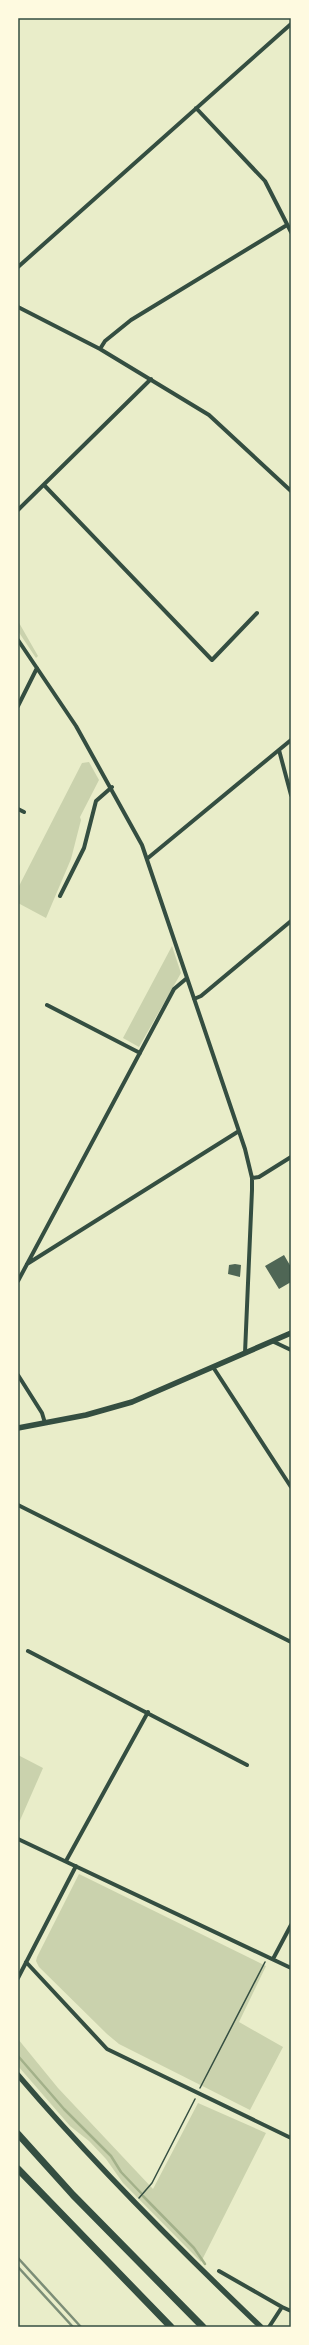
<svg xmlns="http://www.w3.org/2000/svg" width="309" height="2345" viewBox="0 0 309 2345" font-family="'Alegreya Sans',sans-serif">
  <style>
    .green { fill: #cad2ad }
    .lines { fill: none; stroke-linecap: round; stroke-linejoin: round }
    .stream { stroke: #a3b18a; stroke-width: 2.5 }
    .building { fill: #4f6655 }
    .path { stroke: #344e41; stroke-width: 1.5 }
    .minor { stroke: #344e41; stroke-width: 4 }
    .tertiary { stroke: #344e41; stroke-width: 5.5 }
    .trunk { stroke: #344e41; stroke-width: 7 }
    .rail { stroke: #7c8e77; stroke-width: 2.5 }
    .neatline { fill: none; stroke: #344e41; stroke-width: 1.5 }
  </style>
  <rect width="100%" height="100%" fill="#e9edc9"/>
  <!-- green -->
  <path class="green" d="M18,621l20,35 -2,2 -18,-27z
    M89,762l10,18 -19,37 1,3 -10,39 -25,59 -28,-15v-15l64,-125z
    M172,946l9,27 -42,74 -16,-9z
    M18,1755l25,13 -25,57z
    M79,1874l187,92 -27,56 44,25 -33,63 -131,-66 -12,-10 -68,-67 -3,-6 1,-4z
    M18,2039l40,49 95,101 45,-86 68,30 -65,129 -78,-79 -17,-24 -17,-18 -19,-15 -52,-60z"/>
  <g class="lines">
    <!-- stream -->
    <path class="stream" d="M18,2056l46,53 47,47 10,16 20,21
      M143,2196l51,52 11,16"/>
  </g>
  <!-- building -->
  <path class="building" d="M284,1255l7,12v15l-12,7 -14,-23z
    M235,1264l6,1 -1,12 -12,-3 1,-9z"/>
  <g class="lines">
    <!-- path -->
    <path class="path" d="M200,2088l65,-126
      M139,2198l13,-15 43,-84"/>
    <!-- minor -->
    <path class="minor" d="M196,108l69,73 26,51
      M18,267l273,-243
      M18,307l82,42 109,66 82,76
      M100,349l5,-8 26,-21 156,-95
      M44,485l168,175 45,-47
      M18,510l133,-131
      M18,640l58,86 66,119 103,304 7,29v12l-7,163
      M18,706l19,-38
      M279,750l12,45
      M18,809l6,3
      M148,858l143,-118
      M60,896l24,-48 12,-47 16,-14
      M194,999l7,-3 90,-75
      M47,1005l93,48
      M252,1178l7,-1 32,-20
      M27,1264l212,-133
      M18,1281l156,-292 13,-11
      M272,1341l19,9
      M213,1367l78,120
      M18,1375l24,38 3,10
      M18,1505l273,137
      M28,1651l219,114
      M18,1839l273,129
      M66,1861l82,-149
      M273,1959l18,-34
      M26,1962l81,87 184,89
      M18,1978l58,-112
      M219,2271l63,36
      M269,2327l13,-20 9,4"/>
    <!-- tertiary -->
    <path class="tertiary" d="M18,1428l68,-13 46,-13 159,-69
      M18,2075c76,89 158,171 243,252"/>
    <!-- trunk -->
    <path class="trunk" d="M18,2134l55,61 130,132
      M18,2169l153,158"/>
    <!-- rail -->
    <path class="rail" d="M18,2258l63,69
      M18,2267l55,60"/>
  </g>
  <!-- border -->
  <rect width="309" height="2345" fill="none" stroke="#fefae0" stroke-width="38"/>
  <rect x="19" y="19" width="271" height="2307" class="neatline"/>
</svg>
